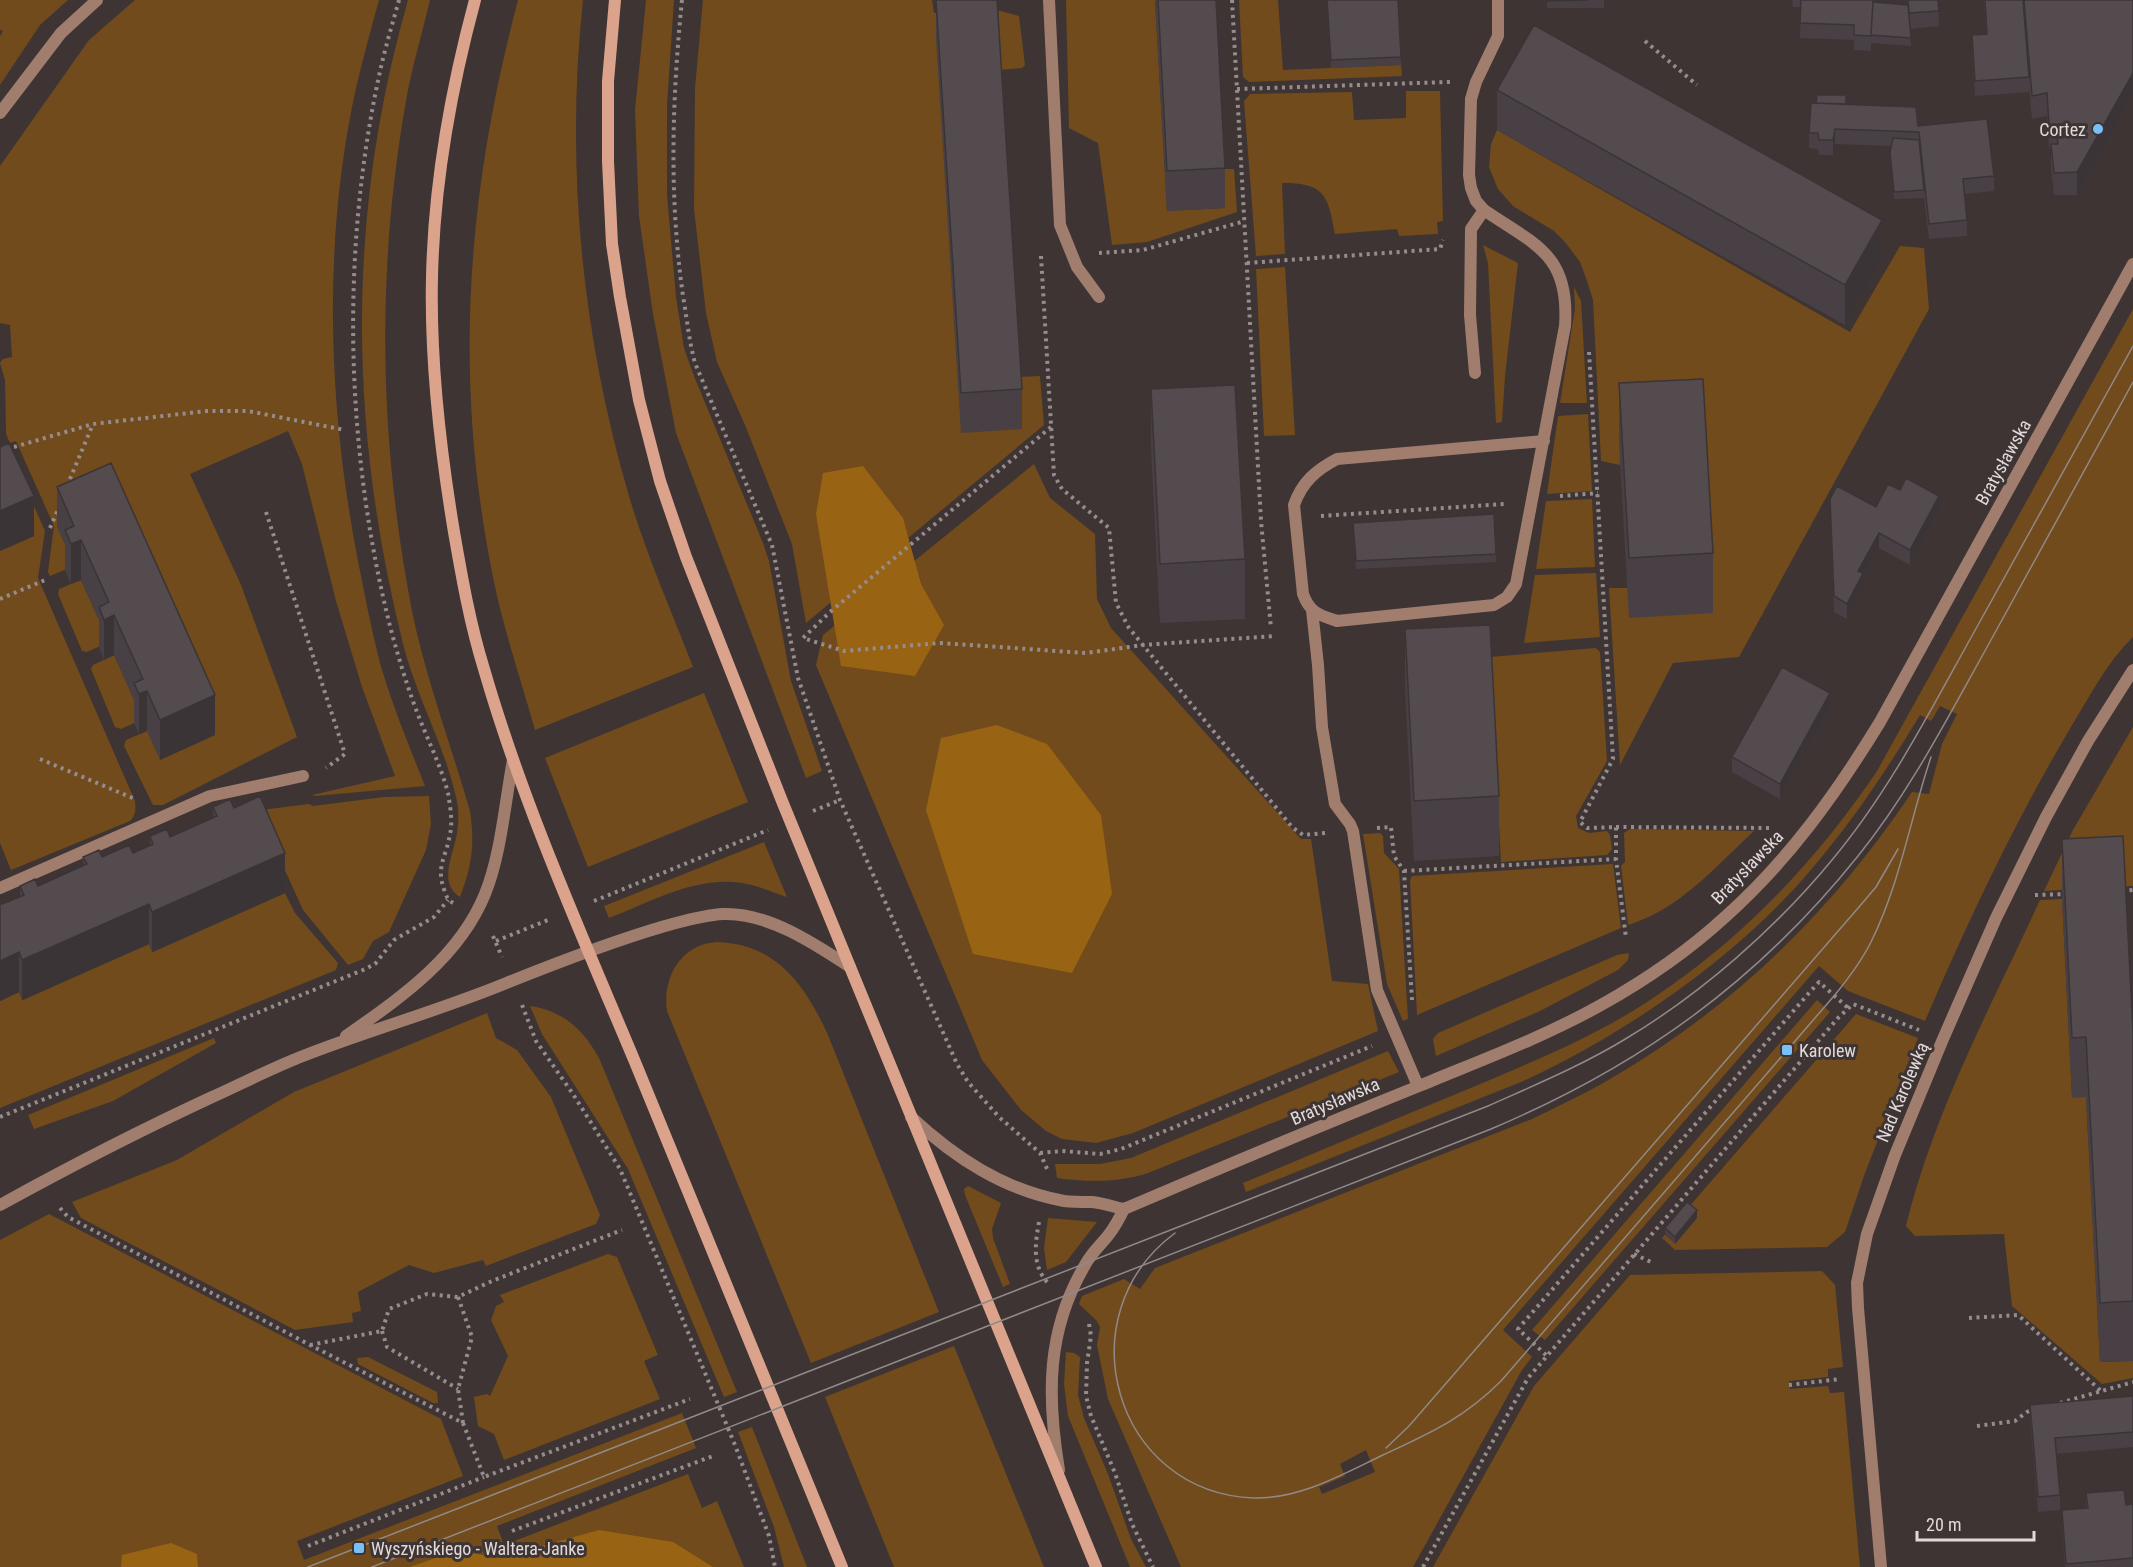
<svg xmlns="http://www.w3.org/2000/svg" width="2133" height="1567" viewBox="0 0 2133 1567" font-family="'Roboto Condensed',sans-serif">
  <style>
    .green { fill: #714b1b; fill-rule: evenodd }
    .forest { fill: #996314 }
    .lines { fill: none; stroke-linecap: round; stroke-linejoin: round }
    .path { stroke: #958c8d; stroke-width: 4; stroke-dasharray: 3 4.5; stroke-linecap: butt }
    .service { stroke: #a17d6e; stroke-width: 12 }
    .minor { stroke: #a17d6e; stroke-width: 12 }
    .tertiary { stroke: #a17d6e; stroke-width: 12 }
    .secondary { stroke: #dca38c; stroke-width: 12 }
    .tram { stroke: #918989; stroke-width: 1.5 }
    .wall { fill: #484044 }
    .shaded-wall { fill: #3b3437 }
    .building { fill: #544b4f; stroke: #3b3437; stroke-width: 1.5 }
    .poi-dot { fill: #79bff8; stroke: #3e3434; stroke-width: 2 }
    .labels { text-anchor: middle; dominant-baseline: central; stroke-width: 6; stroke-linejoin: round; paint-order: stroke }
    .poi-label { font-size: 18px; fill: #e1dadb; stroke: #3e3434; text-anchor: start }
    .street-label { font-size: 18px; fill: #e1dadb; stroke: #3e3434 }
  </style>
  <rect width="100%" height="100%" fill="#3e3434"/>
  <!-- green -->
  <path class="green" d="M0,0h68l-28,25 -40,60v-49l3,-5 -3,-1z
    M135,0h244c-8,29 -16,58 -23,88 -34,155 -28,318 2,473 7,34 13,68 22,102 12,42 29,82 45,123l-110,10 -3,-1 83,-19 -33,-89 -26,-86 -34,-137 -14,-33 -98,43 51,111 56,152 -134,68h-10l-29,-59 2,-6 21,-9 67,5 -140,-170 -24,10 -2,-4 6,-46 -38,-85 -6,2 -4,-9 -1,-54 -5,-17 3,-4 9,-2 -2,-32 -10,-2v-157l89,-126z
    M408,0h22c-8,34 -18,67 -24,101 -30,171 -27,339 6,510 14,68 39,134 58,200 5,33 2,55 -10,86 -23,-14 -6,-43 -3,-64 2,-12 2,-24 -1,-36 -12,-53 -40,-101 -53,-153 -54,-217 -57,-428 5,-644z
    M518,0h65c-18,167 -1,335 46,496 17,58 42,114 64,171l-158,63c-15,-53 -33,-105 -43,-158 -39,-197 -25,-379 26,-572z
    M646,0h28l-7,105v90l9,102 8,51 10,28 69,167 6,18 22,120 31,90 -16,7 -130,-345 -23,-119 -14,-98 -4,-106z
    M703,0h229l2,13 67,-2 18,5 6,49 -3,3 -23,2 19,307 22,-1 4,49 -238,198 -14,-79 -47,-119 -28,-63 -11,-49 -12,-104 1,-121z
    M1066,0h89l12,211 57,-3 -2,-39h12l3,43 -90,30 -35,3 -14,-102 -29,-15z
    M1239,0h39l5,70 118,-5 1,11 -153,6 -6,-5z
    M1406,91h34l3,130 -6,1 1,12 -39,2 -2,-7 -62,5c-7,-39 -10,-51 -53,-51l3,71 -29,2 -12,-155 6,-7 102,-2 2,28 52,-2z
    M1497,130l353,202 50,-86 24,2 5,61 -190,348 -66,6 -53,102 -11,-177h19l2,30 -10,-175v22l-19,-4 -8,-161 -7,-22 -6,-16 -15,-20 -11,-11 -41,-25 -15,-17 -9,-22 2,-23z
    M1483,245l35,18 -13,113 -3,46 -6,1 -8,-160z
    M1285,267l10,168 -31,1 -8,-167z
    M1574,287l7,14 6,102h-27l15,-95z
    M2133,309v328c-26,25 -43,59 -62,90 -56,94 -103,194 -146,294l-77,-30 -29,-25 -316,364 29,27 -10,13 -109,197h-232l-73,-168 -11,-54 3,-18 -3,-6 -18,-17 3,-8 42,-17 16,10 15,-21 377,-149c26,-13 53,-25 78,-40 124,-72 222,-168 302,-287l17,2 13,-50 15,-30 -17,-8 -9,15 -11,-6c-33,55 -68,107 -110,156 -73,86 -187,165 -289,211l-275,110 -3,-9c72,-30 145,-61 218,-91 66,-28 135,-55 195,-96 89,-60 161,-136 221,-225zM1366,1450l9,22 -53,22 -3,-7 26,-11 -5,-12z
    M1588,414l4,77 -45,3 11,-78z
    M12,457l33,74 -7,47 97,223c1,8 1,14 -5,20l-119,49 -11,-27v-292l34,-15z
    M1034,464l16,34 45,36 2,65 14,29 190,211h10l21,142 36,3 10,47 -245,102 -37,10 -34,-4 -16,-8 -25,-21 -39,-50 -166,-395 7,-30z
    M1592,499l3,68 -59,2 10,-68z
    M1596,573l4,64 -76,6 11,-68z
    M81,580l28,62 -22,10 -5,-1 -24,-57 1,-5z
    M1596,648l4,4 7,109 -31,55 2,12 11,5 18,-2 3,4 2,14 -5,6 -106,7 -11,-205z
    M114,655l29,64 -22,10 -6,-2 -24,-58 2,-4z
    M704,693l44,109 -160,65 -43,-109z
    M2133,727v159l-89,5 29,-61z
    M429,796l2,28 -5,26 -37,82 -16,9 -10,18 -15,6 -45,-55 -44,-97 2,-3 48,-6 4,2 71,-9z
    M1630,829l124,2c-38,35 -75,79 -126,94l-7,-59 4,-4 -1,-29z
    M1380,833l3,3 1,17 15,16 9,150 -5,2 -16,-37 -24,-150z
    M764,842l23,55c-17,-6 -36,-14 -54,-15 -43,-3 -85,21 -124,36l-5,-12z
    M1613,864l8,64 -204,87 -7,-135 2,-4z
    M285,893l10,20 43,50 -2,7 -336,138v-107l19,-9 4,8 126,-56 4,8z
    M2062,899l10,198h14l14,265 33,-1v17l-31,6 -90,-78 -8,-72 -89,2 -9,-10c28,-114 85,-220 134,-326z
    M717,942c60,2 88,43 111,93l111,277 -128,51 -144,-352c-5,-33 14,-67 50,-69z
    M1629,953l-1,7 -10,10 -78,41 -104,45 -3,-17 5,-6 179,-78z
    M1817,1000l13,12 -285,328 -13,-10z
    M530,1006c33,5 53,23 69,52l138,334 -13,5 -96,-228 -86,-135z
    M487,1013l9,25 21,12 34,47 49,118 -4,9 -110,42 -3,-6 -49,13 -25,-8 -51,27 3,19 -9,2 1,9 -58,8 -214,-112 -9,-16 105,-42 117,-68z
    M1856,1014l62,24 -53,135 -20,59 -18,15 -152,3 -13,-12z
    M214,1038l2,5 -103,58 -79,28 -6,-14z
    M1388,1051l11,21 -251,101c-31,10 -60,9 -91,5l-2,-14h45l31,-6z
    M968,1186l33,17 -9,26 1,9 17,46 -7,3 -38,-92 -1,-6z
    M49,1214l392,205 22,57 -166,65 7,19 378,-147 14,35 -199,78 7,19 184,-71 14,34 15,-7 27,66h-744v-327z
    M1048,1218l49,4 -31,40 -19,8 -3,-22z
    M608,1254l9,3 41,98 -14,6 16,38 -156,61 -10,-26 -16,-8 -4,-29 13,-3 3,2 18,-40 -17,-36 5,-14 8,-4 -4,-7z
    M1822,1271l13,14 8,82 -15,2v8l-39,4 1,8 38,-3 2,7 14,-1 16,175h-427l101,-181 96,-111z
    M954,1346l90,221h-150l-69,-170z
    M1066,1352l8,1 6,4 -2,38 6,23 24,56 23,65 15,28h-16l-62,-151 -4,-32z
    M368,1357l69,35 1,11h-5l-75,-39 -1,-6z
    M752,1427l55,140h-23l-10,-40 -36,-95z"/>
  <!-- forest -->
  <path class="forest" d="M863,466l40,52 18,66 23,41 -29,51 -74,-10 -25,-152 7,-41z
    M997,725l50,19 54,71 11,79 -40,79 -99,-19 -47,-144 15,-72z
    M599,1530l74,12 40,25h-303l48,-17 40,8z
    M171,1543l26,11 1,13h-77l1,-12z"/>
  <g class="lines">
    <!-- path -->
    <path class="path" d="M399,0c-6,22 -13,45 -18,67 -41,182 -36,383 10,563 9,33 19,66 32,97 9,22 19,43 25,66 2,13 5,28 2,41 -4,24 -15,33 -5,58 2,6 3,8 8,11
      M682,0c-10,99 -13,198 1,296 4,23 6,45 12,67l77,182 26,133 42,122 117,264 11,18 31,35 41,36 8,18
      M1232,0l29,521 10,107
      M1645,41l52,44
      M1237,89l213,-7
      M1099,253l44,-3 102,-29
      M1041,256l13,219 8,14 47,39 7,75 13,25 163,199 11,8 22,-2
      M1247,263l193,-14 3,-9
      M1589,352l24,407 -33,63 7,6 29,-1v32l10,79
      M1051,427l-221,185 -27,26 41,13 96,-8 146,10 57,-8 133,-9
      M14,447l79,-23 114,-13h41l97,19
      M67,486l26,-62
      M1560,496l38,-3
      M266,512l79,242 -19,14
      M1321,516l184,-12
      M50,528l9,-21
      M0,599l45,-19
      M40,759l95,40
      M813,811l27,-11
      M1616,827l155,1
      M1377,828l14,-1 3,29 10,15 8,129
      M1404,871l212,-12
      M2122,891l11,-1
      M2035,895l31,-1
      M594,901l174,-71
      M493,936l9,21
      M496,941l52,-21
      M522,1005l14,36 37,53 47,75 115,276 34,91 6,31
      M0,1117l363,-147 12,-6 19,-24 40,-23 14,-17
      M1040,1153l22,-2 38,3 21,-5 251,-103
      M60,1208l8,9 242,128 153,78 21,54 206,-78
      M1039,1222c-4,22 -7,44 9,61
      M1634,1254l19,9
      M458,1297l14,40 -14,52 5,34
      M1969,1318l49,-3 83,76
      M1089,1324l2,12 -4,27 -1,33 5,20 24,57 17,51 21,43
      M382,1331l5,16 71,42
      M310,1345l72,-14 7,-22 38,-15 31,3 34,-16 130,-51
      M1546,1355l-28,-26 291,-336 10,-11 29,26
      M1789,1385l51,-6
      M2060,1403l73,-21
      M1977,1426l38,-5 12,-9 5,-2
      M512,1531l201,-75
      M308,1546l176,-69
      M1423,1567l105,-189 310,-360 15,-14 66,26"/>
    <!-- service -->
    <path class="service" d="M1049,0l11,225 17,42 22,30
      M1498,0v36l-22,46 -5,17 -2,76 2,13 5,13 8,9c51,35 86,44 81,116l-49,258 -9,13 -13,8 -157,16c-18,-6 -27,-8 -34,-27l-9,-89c8,-23 22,-35 43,-46l207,-18
      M1475,373l-5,-58 1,-86 13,-19
      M1312,610l6,55 4,62 13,77 15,20 3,7 24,159 41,96
      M0,888l210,-92 93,-20"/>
    <!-- minor -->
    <path class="minor" d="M0,113l61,-80 36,-33
      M1881,1567l-23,-259 -1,-25 10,-49 28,-79 48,-116 53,-121 50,-101 42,-76 45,-71"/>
    <!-- tertiary -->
    <path class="tertiary" d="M346,1036c54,-38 113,-78 139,-142 16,-39 20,-92 28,-134
      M911,1117c44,41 93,73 153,84 9,1 19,1 28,1 11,1 22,5 32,7 98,-42 196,-83 295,-123 60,-25 125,-49 182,-81 43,-24 87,-54 124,-88 63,-56 111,-123 155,-195l253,-458
      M0,1205c69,-38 139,-74 210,-107 31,-14 62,-30 93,-42 66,-26 135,-45 201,-72 52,-21 106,-42 161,-58 19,-5 38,-11 58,-12 44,-2 92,30 127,53
      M1059,1470c-12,-73 -13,-139 26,-205 7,-13 17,-21 25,-32 6,-8 10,-16 14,-24"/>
    <!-- secondary -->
    <path class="secondary" d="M475,0c-24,89 -41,184 -43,277 -2,85 8,171 22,255 8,46 16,92 30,137 39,135 97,264 151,393 69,169 138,337 207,505
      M615,0l-7,81v80l4,83 8,53 19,103 21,81 26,76 96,244 314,766"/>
    <!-- tram -->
    <path class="tram" d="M1175,1233c-111,82 -61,260 79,265 46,1 89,-24 129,-43 47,-22 80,-36 118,-74l333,-385c14,-17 27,-34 37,-54 29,-58 39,-123 60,-185
      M1386,1448l23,-22 450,-519 17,-20 22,-38
      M308,1567l1180,-461c47,-21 95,-41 139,-68 75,-45 149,-110 205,-178 57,-68 98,-149 141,-226 54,-96 107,-192 160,-288
      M372,1567l1119,-438c149,-63 266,-147 367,-273 51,-63 89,-137 128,-207 49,-89 98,-178 147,-267"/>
  </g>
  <!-- wall -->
  <path class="wall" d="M936,0l86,389v40l-61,4 -25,-394z
    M1155,0h61l9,168v40l-58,3z
    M1326,0h72l3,65 -70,3z
    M1547,0h57v8h-57z
    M1792,0h81v2l34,3v-5h31l1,26 -29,3 1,17 -40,-3v8l-17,-1v-10l-54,-2 1,-31h-8z
    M1984,0h149v95l-56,100h-23l-3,-28v-20l-2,1 -2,-32 -15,3 -3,-31v4l-54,4 -3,-46v-15l14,-1z
    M1497,90l385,170 -37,65 -348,-195z
    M1816,103l30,1 72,22 76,50v15l-30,3 3,26v16l-38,3 -5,-41 -30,1 -4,-40v-7l1,-6 -56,-2 -2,11h-14l-1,-6 -9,-1v-15z
    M1619,383l94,170v60l-84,5 -10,-175z
    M1151,389l94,170v60l-85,4 -9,-174z
    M57,487l158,248 -55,25 -13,-29 -8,3 -5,-11v-23l-20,-45 -10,5 -5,-13v-27l-18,-40 -10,4 -6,-14v-25l-8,-18z
    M1830,499l46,8 63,4 -29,54 -31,-17 -16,30v10l-16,31 -13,-7z
    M1353,530l143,24v8l-140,7z
    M1405,629l94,167v60l-85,5 -9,-172z
    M1830,708l-50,91 -48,-27v-15z
    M213,807l21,1 51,85 -133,59 -3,-8 -127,56 -3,-8 -19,9v-101l2,4 18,-8v-10h18l45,-20v-9h19l31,-4 17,-7v-10l20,1 43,-19z
    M2062,839l71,194v328l-33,1 -14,-265 -14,1 -10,-199z
    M1697,1218l-22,26 -10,-9v-7z
    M2133,1396v51l-77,7 4,41v15l-22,2 -8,-92v-15z
    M2086,1493l40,12 7,-1v63h-68l-3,-42v-15l24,-2z"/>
  <!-- shaded-wall -->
  <path class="shaded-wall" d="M2133,73v22l-56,100v-23z
    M1835,129v15l-2,11v-15z
    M1882,220v40l-37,65v-40z
    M34,496v40l-34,15v-40z
    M1939,496v15l-29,54v-15z
    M1879,533v15l-16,30v10l-16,31v-15l11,-33z
    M81,540v40l-10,4v-40z
    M114,615v40l-10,5v-40z
    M147,691v40l-8,3v-40z
    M1830,693v15l-50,91v-15z
    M215,695v40l-55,25v-40z
    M285,853v40l-133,59v-40z
    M149,904v40l-127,56v-40z
    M19,952v40l-19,9v-40z
    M1697,1210v8l-22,26v-7z"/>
  <!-- building -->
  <path class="building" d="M936,0h61l25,389 -61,4z
    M1158,0h58l9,168 -58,3z
    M1327,0h71l3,57 -70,3z
    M1547,0h41l-41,1z
    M1801,0h72l-2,36 -17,-1v-10l-54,-2z
    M1908,0h30l1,11 -30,2z
    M1985,0h38l6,77 -54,4 -3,-46 15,-1z
    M2024,0h109v73l-56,99 -23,1 -3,-29h7l-3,-19h-6l-2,-32 -15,3z
    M1873,2l35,3 3,33 -40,-3z
    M1534,25l348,195 -37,65 -348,-195z
    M1817,95h29v9l-30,-1z
    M1811,103l105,4 2,19 69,-7 7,57 -31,3 4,41 -38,4 -10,-92 -84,-3 -2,11h-14l-1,-7h-9z
    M1893,138l26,2 5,50 -30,2 -4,-40z
    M1703,379l10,174 -84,5 -10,-175z
    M1235,385l10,174 -85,5 -9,-175z
    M9,443l25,53 -34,15v-64z
    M111,463l104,232 -55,25 -13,-29 -8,3 -5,-11 9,-4 -29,-64 -10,5 -5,-13 10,-5 -28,-62 -10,4 -6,-14 9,-4 -17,-39z
    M1906,478l33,18 -29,54 -31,-17 -21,38 5,2 -16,31 -13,-8 -4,-97 7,-13 39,21 12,-23 12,6z
    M1494,514l2,40 -140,7 -3,-38z
    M1490,625l9,171 -85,5 -9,-172z
    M1782,667l48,26 -50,91 -48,-27z
    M260,796l25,57 -133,59 -3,-8 -127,56 -3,-8 -19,9v-61l2,4 22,-9 -4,-9 15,-7 3,7 49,-22 -4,-7 16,-7 3,7 27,-12 4,8 20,-9 -3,-8 17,-7 3,8 47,-21 -4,-9 17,-8 4,9z
    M2123,836l10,197v268l-33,2 -14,-266 -14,1 -10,-199z
    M1687,1202l10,8 -22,27 -10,-9z
    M2133,1396v36l-78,6 5,57 -22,2 -8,-92z
    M2124,1490l2,15 7,-1v54l-67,6 -4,-54 26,-2 -2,-15z"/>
  <!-- markers -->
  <g class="poi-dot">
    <circle cx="2098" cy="129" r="6"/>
    <rect x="1781" y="1044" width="12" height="12" rx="3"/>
    <rect x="353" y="1542" width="12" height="12" rx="3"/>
  </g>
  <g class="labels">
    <!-- poi labels -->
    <g class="poi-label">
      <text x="2086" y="129" text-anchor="end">Cortez</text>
      <text x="1799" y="1050">Karolew</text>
      <text x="371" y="1548">Wyszyńskiego - Waltera-Janke</text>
    </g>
    <!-- street labels -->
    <g class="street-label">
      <text transform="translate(2003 462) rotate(-61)">Bratysławska</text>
      <text transform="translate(1747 867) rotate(-46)">Bratysławska</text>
      <text transform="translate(1902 1092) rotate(-67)">Nad Karolewką</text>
      <text transform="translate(1335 1101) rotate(-23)">Bratysławska</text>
    </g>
  </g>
  <!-- scale -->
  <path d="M1917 1531v9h117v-9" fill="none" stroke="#e1dadb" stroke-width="3"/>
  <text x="1926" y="1531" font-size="18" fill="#e1dadb" stroke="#3e3434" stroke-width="4.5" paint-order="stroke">20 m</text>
</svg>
